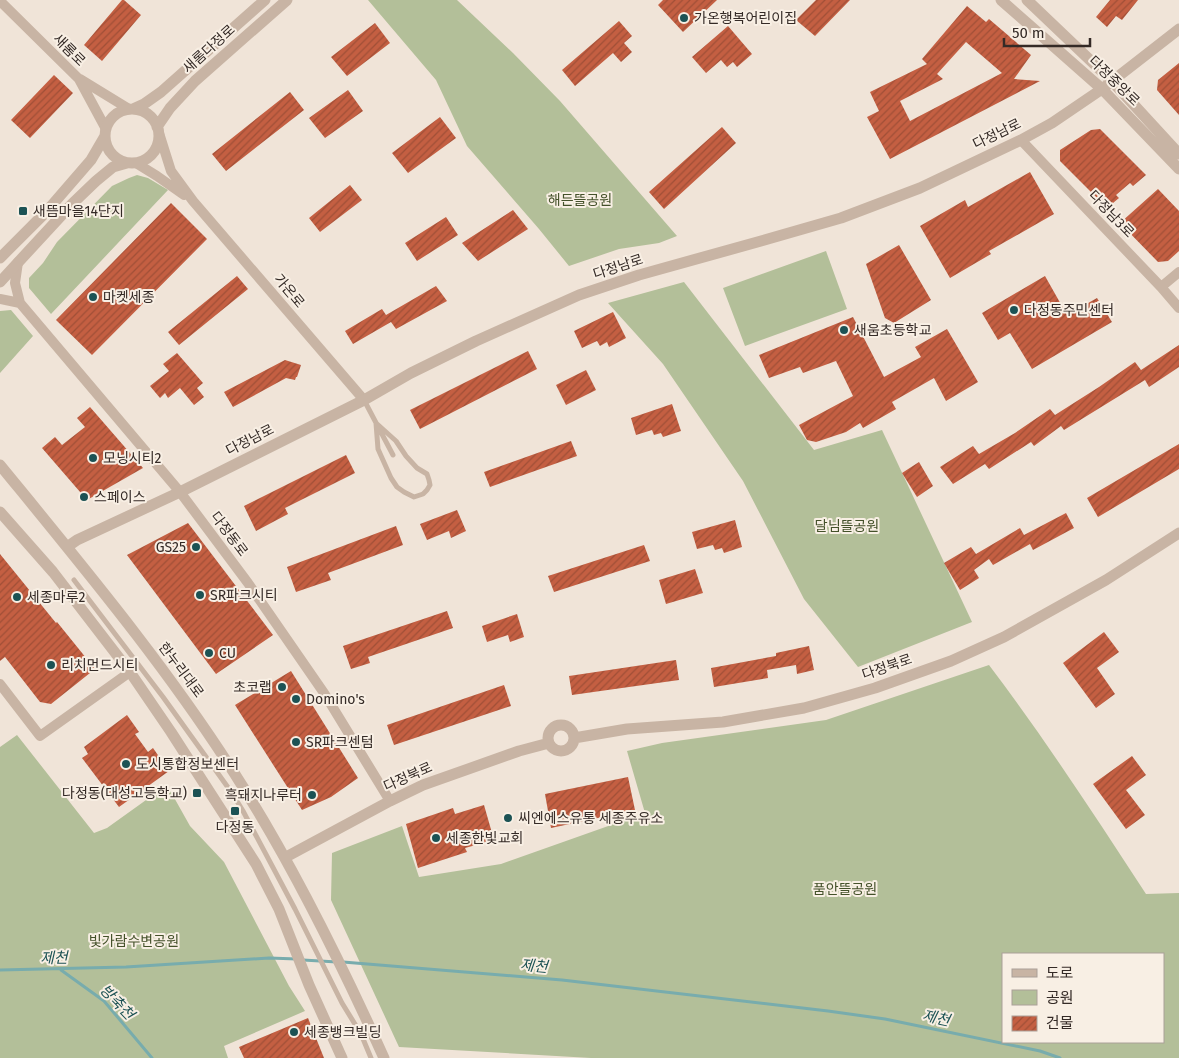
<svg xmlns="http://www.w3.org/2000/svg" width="1179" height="1058" viewBox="0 0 1179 1058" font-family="'Fira Sans','Noto Sans KR',sans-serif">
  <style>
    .green { fill: #b3bf99; fill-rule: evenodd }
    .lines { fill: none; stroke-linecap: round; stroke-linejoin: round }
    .stream { stroke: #78acad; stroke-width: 3 }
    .building { fill: url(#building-hatch); fill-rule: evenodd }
    .service { stroke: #c8b4a4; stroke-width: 5 }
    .minor { stroke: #c8b4a4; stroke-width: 10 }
    .tertiary { stroke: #c8b4a4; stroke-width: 11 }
    .poi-dot { fill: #1c5254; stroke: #f8efe4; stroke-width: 2 }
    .labels { text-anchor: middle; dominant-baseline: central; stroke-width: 4; stroke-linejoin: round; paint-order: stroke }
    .poi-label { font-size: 14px; fill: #342a26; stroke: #f8efe4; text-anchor: start }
    .street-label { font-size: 14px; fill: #342a26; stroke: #f8efe4 }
    .park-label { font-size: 14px; fill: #44512a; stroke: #f8efe4 }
    .water-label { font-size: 15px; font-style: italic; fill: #1c5254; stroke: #f8efe4 }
  </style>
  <defs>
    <pattern id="building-hatch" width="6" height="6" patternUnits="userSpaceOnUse" patternTransform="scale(1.25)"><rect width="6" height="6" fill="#c45f42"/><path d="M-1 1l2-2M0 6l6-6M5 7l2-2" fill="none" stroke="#a04f37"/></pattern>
  </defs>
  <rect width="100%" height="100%" fill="#f0e4d8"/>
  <!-- green -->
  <path class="green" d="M368,0h89l56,53 47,48 117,135 -18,7 -40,6 -50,17 -30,-37 -72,-83 -31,-66z
    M137,175l11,3 20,12 -117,124 -22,-26v-10l14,-15 14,-21 55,-56 17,-8z
    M826,251l21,58 -102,37 -22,-58z
    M684,282l130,168 68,-20 90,192 -114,45 -54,-68 -61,-118 -80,-117 -55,-61z
    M11,310l22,26 -33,37v-62z
    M989,665c56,74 106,151 157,229l33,-1v165h-588l-192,-11 -68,-147 1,-47 70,-27 17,51 82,-13 144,-51 -18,-62 35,-8 164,-23zM1003,954h160v88h-160z
    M17,735l77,98 13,-5 60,-43 23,41 34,36 65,124 16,25 -81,35 4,12h-228v-311z"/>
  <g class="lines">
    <!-- stream -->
    <path class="stream" d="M303,960l34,2
      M343,962l219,18 266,31 57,8 155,32 20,7
      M0,970l126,-3 143,-9 28,1
      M61,970l43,31 48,57"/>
  </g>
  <!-- building -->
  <path class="building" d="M122,0h2l17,15 -39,46 -18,-16z
    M663,0h54l-34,32 -25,-27z
    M816,0h34l-35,36 -19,-16z
    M1110,0h28l-16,20 -6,-4 -9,11 -11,-10z
    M967,6l19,16 3,-3 42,36 -17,24 26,2 -150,78 -23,-42 12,-6 -9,-19 57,-28 -5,-5zM966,42l36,31 -92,48 -10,-20 43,-22 -6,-5z
    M619,21l13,15 -8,7 8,9 -11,10 -8,-9 -38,33 -13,-16z
    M375,23l15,20 -43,33 -16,-19z
    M728,26l24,28 -15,13 -4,-5 -6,5 -6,-7 -15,13 -14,-16z
    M1179,63v52l-22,-25 1,-10z
    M54,75l19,18 -43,45 -19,-18z
    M348,90l15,21 -38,27 -16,-20z
    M290,92l14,18 -78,61 -14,-17z
    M440,117l16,21 -48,35 -16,-20z
    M722,127l14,16 -72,66 -15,-17z
    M1100,129l46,46 -13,11 -3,-3 -14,12 3,3 -12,10 -47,-47v-11l31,-20z
    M1030,172l24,42 -65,37 2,3 -41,24 -30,-52 45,-26 3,7z
    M350,185l12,15 -42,32 -11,-14z
    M1158,189l21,22v40l-11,10 -10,1 -38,-39z
    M171,203l36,36 -115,116 -36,-35z
    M513,210l15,19 -50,32 -16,-18z
    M446,217l12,18 -41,26 -12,-18z
    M899,245l32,55 -37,23 -9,-5 -19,-54z
    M237,276l11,13 -69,56 -11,-13z
    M1045,276l22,39 30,-17 15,24 -80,47 -22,-36 -12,7 -16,-27z
    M436,286l11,15 -51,28 -5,-7 -38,22 -8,-13 37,-22 4,6z
    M613,312l13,26 -17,9 -2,-5 -7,4 -3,-5 -15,7 -8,-17z
    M853,317l31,60 37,-20 -6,-10 32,-18 31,53 -32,19 -12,-23 -42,24 4,7 -33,19 -3,-5 -14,9 -30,10 -9,-2 -8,-15 54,-29 -17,-35 -33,12 -3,-6 -31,11 -10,-23z
    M1179,345v22l-30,20 -4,-7 -81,50 -3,-4 -27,20 -3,-4 -42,27 -4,-5 -32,20 -13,-17 33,-21 6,8 36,-21 35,-24 5,6 44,-28 36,-25 6,8z
    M528,351l9,18 -117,60 -10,-19z
    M177,353l26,30 -6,5 7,9 -10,8 -14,-17 -12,10 -3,-5 -5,5 -10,-12 19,-15 -6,-7z
    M285,360l16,5 -4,12h-1l-1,3 -9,-2 -53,29 -9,-15z
    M586,370l10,20 -30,15 -10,-20z
    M672,404l9,27 -18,6 -2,-4 -7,2 -2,-5 -16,5 -5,-17z
    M90,407l53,61 -56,32 -45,-52 13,-11 7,8 23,-18 -8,-9z
    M571,441l6,15 -87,31 -6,-15z
    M1179,444v25l-81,48 -11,-19z
    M346,455l9,18 -70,35 3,6 -32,17 -12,-25z
    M919,462l14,24 -16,11 -15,-24z
    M457,510l9,21 -15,7 -2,-7 -22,9 -7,-16z
    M1066,513l8,15 -41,22 -3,-6 -37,21 -4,-6 -15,11 5,8 -19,12 -16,-27 27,-16 5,7 44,-26 4,7z
    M735,520l7,27 -18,6 -2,-5 -7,2 -2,-5 -16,4 -5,-17z
    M188,523l85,112 -57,39 -89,-119z
    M396,526l7,19 -75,28 3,7 -35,12 -9,-25z
    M644,545l6,16 -96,31 -6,-16z
    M0,554l56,69 1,-1 38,47 -44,35 -11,-2 -35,-45 -5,4z
    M695,569l8,24 -37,11 -7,-24z
    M447,611l6,17 -85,29 2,6 -19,6 -8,-23z
    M517,614l7,23 -14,5 -2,-7 -21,7 -5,-16z
    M1104,632l15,20 -22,16 18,26 -19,14 -33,-45z
    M809,646l5,24 -17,4 -1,-9 -29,5 1,8 -54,9 -3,-19 65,-12v-3z
    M676,660l3,20 -107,15 -3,-19z
    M291,671l67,107 -27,19 -29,13 -67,-105z
    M504,685l7,21 -117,39 -7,-20z
    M127,715l12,17 -4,2 13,18 5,-4 16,23 -50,36 -37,-49 6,-4 -4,-7z
    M1132,756l14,19 -20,15 19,25 -19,14 -33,-45z
    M628,777l7,33 -84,18 -6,-34z
    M484,805l10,35 -29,8 2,4 -49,16 -12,-44 47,-16 2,6z
    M308,1018l16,40h-80l-5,-11z"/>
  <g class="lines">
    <!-- service -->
    <path class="service" d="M364,400l29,55
      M376,423l20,18 10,15 11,12 10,6 2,6 1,5 -3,5 -4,4 -9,3 -10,-5 -7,-5 -6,-9 -13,-29z
      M74,580l89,117 69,96 11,18 52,98 47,94 19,31 10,24"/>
    <!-- minor -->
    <path class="minor" d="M0,1l79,78 27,50
      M80,79l49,30
      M159,133l12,38 22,30 171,199
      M1021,140l140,147 18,21
      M136,163l21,13 27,19
      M18,262l-3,21 5,20 160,189 68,91 76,110 66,108
      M1161,287l18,-15
      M0,299l20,4
      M0,684l40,52 90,-64"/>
    <!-- tertiary -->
    <path class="tertiary" d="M1001,0l101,89 77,80
      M1027,0l85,81 67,73
      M105 136a27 27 0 1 1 54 0a27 27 0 1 1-54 0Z
      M133,109l11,-5 17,-12 104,-92
      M157,127l13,-19 25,-27 92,-81
      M0,258l46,-46 45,-52 14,-24
      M0,282l72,-78 24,-23 17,-14 14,-4
      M0,465c85,104 172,208 243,322 54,86 99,178 141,271
      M0,512l53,60 77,100 41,60 85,132 23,45 30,76 33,73
      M67,547l10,-7 103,-48 184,-92 47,-27 65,-32 103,-46 60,-20 122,-34 80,-23 79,-30 101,-48 31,-17 50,-34 77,-60
      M548 738a13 13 0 1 1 26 0a13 13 0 1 1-26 0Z
      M574,738l53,-9 96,-7 81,-14 71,-20 76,-27 53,-24 102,-57 73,-47
      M286,857l104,-56 33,-16 96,-34 30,-8"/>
  </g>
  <!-- markers -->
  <g class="poi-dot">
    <circle cx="684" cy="18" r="5"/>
    <rect x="18" y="206" width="10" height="10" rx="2.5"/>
    <circle cx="93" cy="297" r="5"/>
    <circle cx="1014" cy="310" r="5"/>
    <circle cx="844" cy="330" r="5"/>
    <circle cx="93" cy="458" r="5"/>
    <circle cx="84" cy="497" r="5"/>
    <circle cx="196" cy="547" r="5"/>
    <circle cx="200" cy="595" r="5"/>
    <circle cx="17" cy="597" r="5"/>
    <circle cx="209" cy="653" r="5"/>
    <circle cx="51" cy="665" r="5"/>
    <circle cx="282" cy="687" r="5"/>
    <circle cx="296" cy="699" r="5"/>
    <circle cx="296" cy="742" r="5"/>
    <circle cx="126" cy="764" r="5"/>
    <rect x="192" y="788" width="10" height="10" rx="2.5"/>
    <circle cx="312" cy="795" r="5"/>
    <rect x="230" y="806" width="10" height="10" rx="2.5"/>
    <circle cx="508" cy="818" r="5"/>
    <circle cx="436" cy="838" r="5"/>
    <circle cx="294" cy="1032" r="5"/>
  </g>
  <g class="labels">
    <!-- poi labels -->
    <g class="poi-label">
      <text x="694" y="18">가온행복어린이집</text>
      <text x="33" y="211">새뜸마을14단지</text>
      <text x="103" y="297">마켓세종</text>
      <text x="1024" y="310">다정동주민센터</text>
      <text x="854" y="330">새움초등학교</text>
      <text x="103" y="458">모닝시티2</text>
      <text x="94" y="497">스페이스</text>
      <text x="186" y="547" text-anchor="end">GS25</text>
      <text x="210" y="595">SR파크시티</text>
      <text x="27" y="597">세종마루2</text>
      <text x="219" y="653">CU</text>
      <text x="61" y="665">리치먼드시티</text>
      <text x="272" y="687" text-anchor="end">초코랩</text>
      <text x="306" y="699">Domino's</text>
      <text x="306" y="742">SR파크센텀</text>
      <text x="136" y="764">도시통합정보센터</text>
      <text x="187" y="793" text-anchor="end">다정동(대성고등학교)</text>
      <text x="302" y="795" text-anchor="end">흑돼지나루터</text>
      <text x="518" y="818">씨엔에스유통 세종주유소</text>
      <text x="235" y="827" text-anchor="middle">다정동</text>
      <text x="446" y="838">세종한빛교회</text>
      <text x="304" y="1032">세종뱅크빌딩</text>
    </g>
    <!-- street labels -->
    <g class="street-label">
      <text transform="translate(209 49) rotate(-42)">새롬다정로</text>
      <text transform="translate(69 50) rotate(45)">새롬로</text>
      <text transform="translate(1114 81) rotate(44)">다정중앙로</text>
      <text transform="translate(997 134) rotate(-26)">다정남로</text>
      <text transform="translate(1111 214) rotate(46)">다정남3로</text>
      <text transform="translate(618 267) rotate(-18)">다정남로</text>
      <text transform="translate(289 291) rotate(50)">가온로</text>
      <text transform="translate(250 440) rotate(-27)">다정남로</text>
      <text transform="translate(229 534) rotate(53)">다정동로</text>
      <text transform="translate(887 667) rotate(-19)">다정북로</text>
      <text transform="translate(181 670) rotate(53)">한누리대로</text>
      <text transform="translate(408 777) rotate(-24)">다정북로</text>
    </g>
    <!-- park labels -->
    <g class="park-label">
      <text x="580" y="200">해든뜰공원</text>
      <text x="847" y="526">달님뜰공원</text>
      <text x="845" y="889">품안뜰공원</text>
      <text x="134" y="941">빛가람수변공원</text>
    </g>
    <!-- water labels -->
    <g class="water-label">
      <text transform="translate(54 958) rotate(-1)">제천</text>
      <text transform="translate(534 966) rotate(5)">제천</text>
      <text transform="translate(117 1002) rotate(46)">방축천</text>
      <text transform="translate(936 1018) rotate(12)">제천</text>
    </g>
  </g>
  <!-- legend -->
  <rect x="1002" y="953" width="162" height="90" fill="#f8efe4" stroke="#aaa098"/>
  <rect x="1012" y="969" width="25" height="8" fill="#c8b4a4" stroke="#aaa098"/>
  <text x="1046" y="978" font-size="15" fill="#342a26">도로</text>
  <rect x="1012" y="990" width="25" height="15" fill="#b3bf99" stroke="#aaa098"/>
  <text x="1046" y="1003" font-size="15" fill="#342a26">공원</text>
  <rect x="1012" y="1016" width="25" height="15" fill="url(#building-hatch)" stroke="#aaa098"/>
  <text x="1046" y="1028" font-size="15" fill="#342a26">건물</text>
  <!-- scale -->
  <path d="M1004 38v8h86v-8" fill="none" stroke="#342a26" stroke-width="2.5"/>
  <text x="1012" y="38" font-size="15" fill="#342a26" stroke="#f8efe4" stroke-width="4" paint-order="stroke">50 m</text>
</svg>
